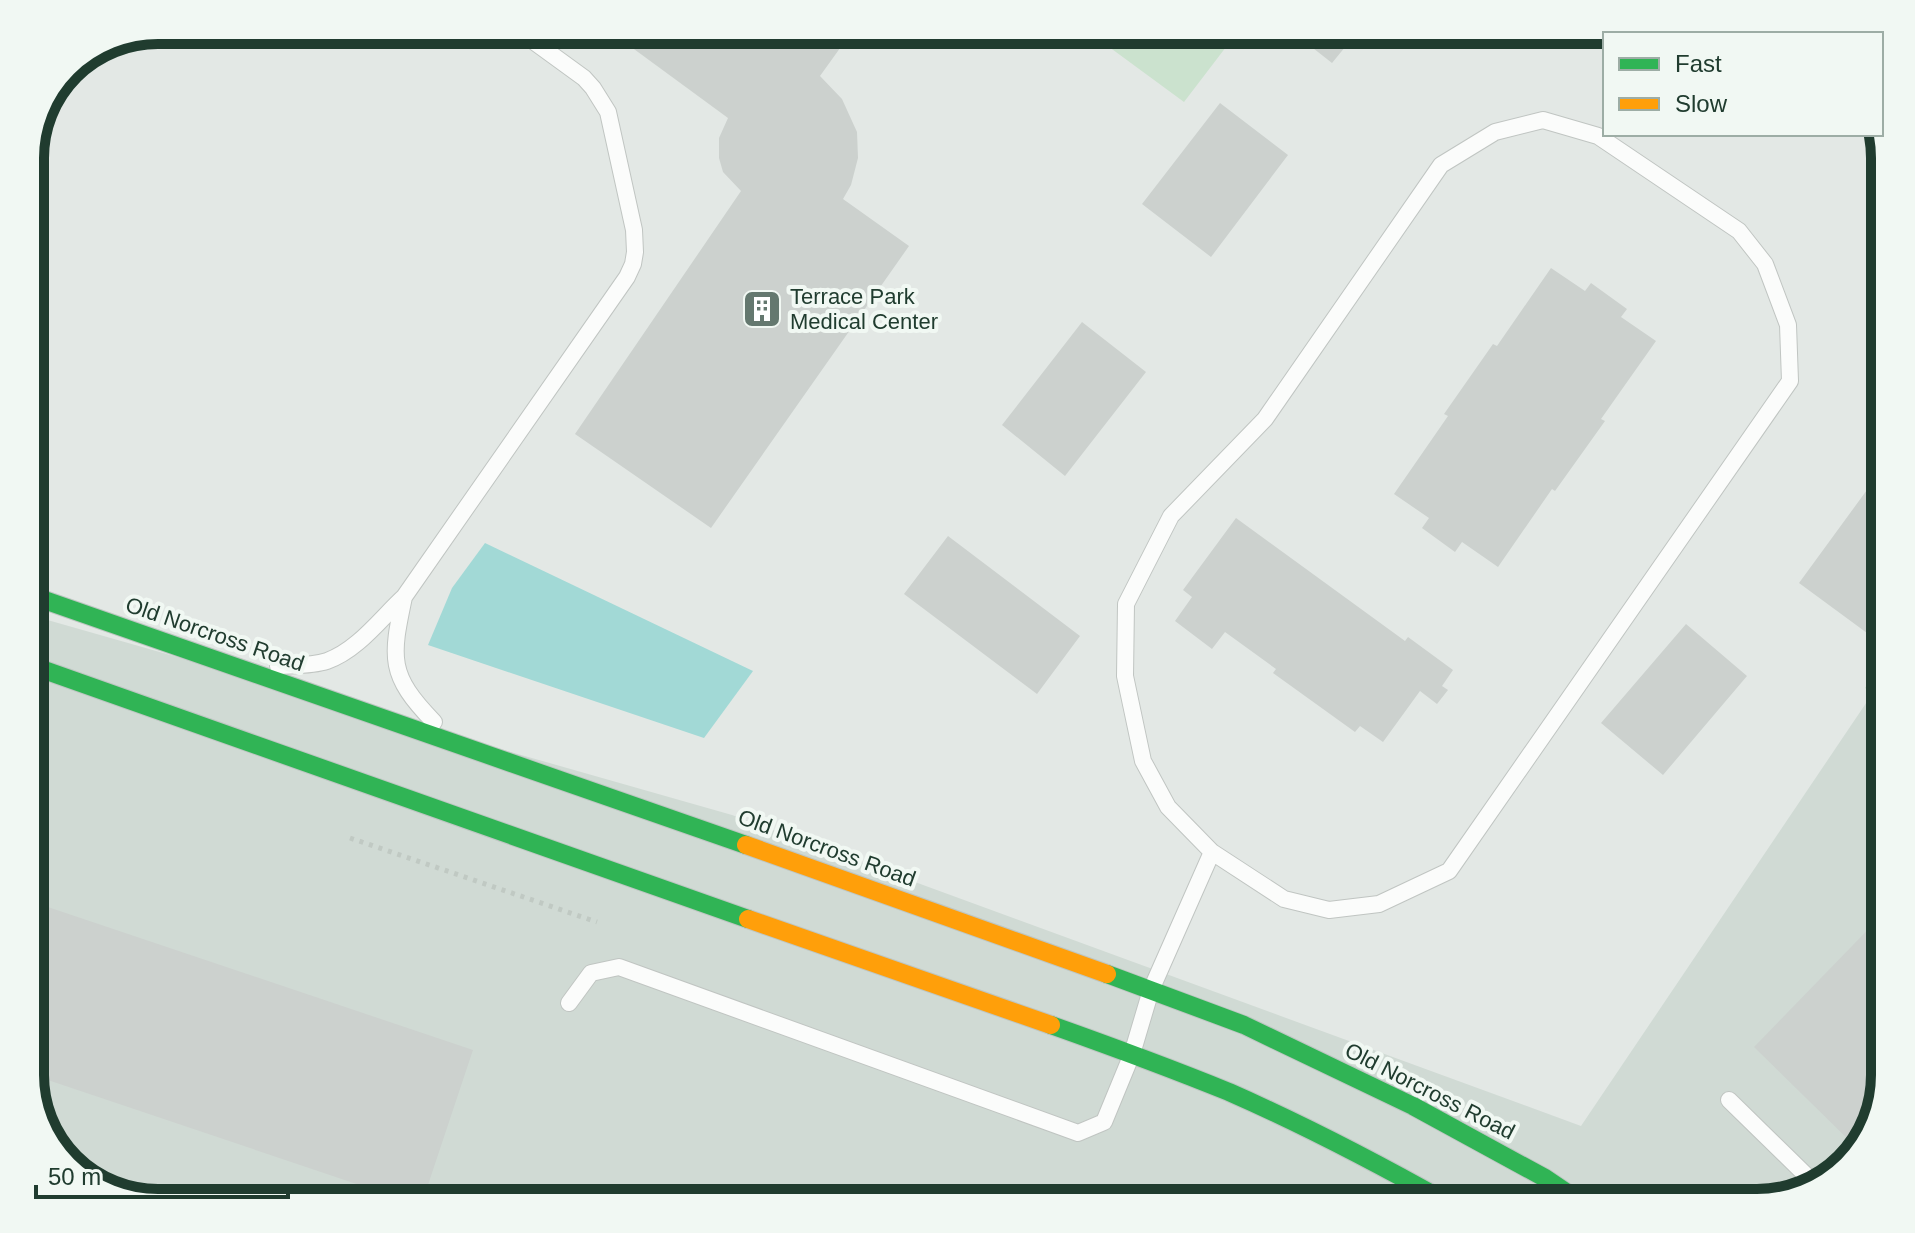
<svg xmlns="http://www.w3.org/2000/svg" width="1915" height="1233" viewBox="0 0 1915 1233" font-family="Helvetica,sans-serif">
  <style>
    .built { fill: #d0dad4 }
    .green { fill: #cbe2ce }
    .water { fill: #a2d9d6 }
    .building { fill: #ccd1ce }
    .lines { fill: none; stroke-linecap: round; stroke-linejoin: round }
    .lane-casing { stroke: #c0c5c2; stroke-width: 18 }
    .fast-casing { stroke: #bec6c2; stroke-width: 20 }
    .slow-casing { stroke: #bec6c2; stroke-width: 20 }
    .path { stroke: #c0c9c3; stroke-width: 5; stroke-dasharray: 4 6; stroke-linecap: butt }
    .lane { stroke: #fbfcfb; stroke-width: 16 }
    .fast { stroke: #30b455; stroke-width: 18 }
    .slow { stroke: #ff9f0a; stroke-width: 18 }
    .labels { text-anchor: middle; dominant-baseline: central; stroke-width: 8; stroke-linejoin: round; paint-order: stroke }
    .poi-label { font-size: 22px; fill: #203c2f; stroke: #f1f8f3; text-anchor: start }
    .street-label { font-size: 22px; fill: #203c2f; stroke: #f1f8f3 }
    .rim { fill: none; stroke: #203c2f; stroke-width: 10 }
  </style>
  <rect width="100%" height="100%" fill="#e3e8e5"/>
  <!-- built -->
  <path class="built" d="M30,615l702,200 849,311 304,-451v400l-21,71 -44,40 -63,17h-1598l-72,-21 -40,-43 -17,-57z"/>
  <!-- green -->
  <path class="green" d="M1086,30h153l-55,72z
    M1885,658v44l-20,-14z"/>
  <!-- water -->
  <path class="water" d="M485,543l268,128 -49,67 -276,-93 24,-57z"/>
  <!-- building -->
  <path class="building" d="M608,30h245l-33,46 22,23 15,33 1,26 -7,27 -8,14 66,47 -198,282 -136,-94 166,-243 -18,-19 -4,-14v-20l9,-20z
    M1290,30h69l-27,33z
    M1711,30h45l11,3 -51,1z
    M1220,103l68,52 -77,102 -69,-53z
    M1551,268l34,23 6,-8 36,26 -6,8 35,24 -55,78 4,2 -50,70 -3,-2 -54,78 -36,-25 -7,10 -33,-24 7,-10 -35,-24 54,-78 -4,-2 49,-70 4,2z
    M1082,322l64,50 -81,104 -63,-51z
    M1883,468l2,2v139l-18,24 -68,-50z
    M1236,518l169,123 3,-4 45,33 -11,16 6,4 -11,14 -17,-13 -37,51 -23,-16 -5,6 -82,-59 3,-4 -51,-37 -13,17 -37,-28 17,-24 -9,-7z
    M948,536l132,100 -43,58 -133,-100z
    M1686,624l61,52 -84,99 -62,-52z
    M30,901l443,149 -51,153h-9l-383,-129z
    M1885,912v163l-21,71 -5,4 -105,-103z
    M627,1193l28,9v1h-31z"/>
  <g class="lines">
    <!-- lane casing -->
    <g class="lane-casing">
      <path id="lane" d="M404,597c-13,61 -16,78 30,125
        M278,666c16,-1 34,0 49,-5 31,-11 54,-43 77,-64l223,-320 6,-13 2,-12 -1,-22 -26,-118 -15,-24 -9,-10 -66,-48
        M569,1003l22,-30 28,-6 459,166 26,-11 28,-68 19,-64 61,-138 72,47 45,11 50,-6 70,-33 341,-490 -2,-56 -23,-61 -26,-33 -141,-95 -55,-16 -48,12 -54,33 -176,254 -94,97 -45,88 -1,72 18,85 25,46 44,45
        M1729,1100l89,87"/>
    </g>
    <!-- fast casing -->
    <g class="fast-casing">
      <path id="fast" d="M30,595l716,250
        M30,665l718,254
        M1107,974l137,51 169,81 132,72 37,25
        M1051,1025c59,21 119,43 178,67 75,33 148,71 219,111"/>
    </g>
    <!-- slow casing -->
    <g class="slow-casing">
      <path id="slow" d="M746,845l361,129
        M748,919l303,106"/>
    </g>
    <!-- path -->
    <path class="path" d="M350,838l247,84"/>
    <!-- lane -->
    <use href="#lane" class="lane"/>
    <!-- fast -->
    <use href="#fast" class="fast"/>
    <!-- slow -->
    <use href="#slow" class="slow"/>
  </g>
  <!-- icons -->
  <defs>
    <g id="building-square" transform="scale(2)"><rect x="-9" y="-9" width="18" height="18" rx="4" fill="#64786f" stroke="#f1f8f3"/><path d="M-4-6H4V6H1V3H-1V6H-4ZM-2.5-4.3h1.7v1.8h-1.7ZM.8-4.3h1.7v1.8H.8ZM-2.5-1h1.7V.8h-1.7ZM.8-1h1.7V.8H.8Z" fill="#fff"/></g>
  </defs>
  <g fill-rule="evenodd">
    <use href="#building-square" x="762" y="309"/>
  </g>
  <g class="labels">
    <!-- poi labels -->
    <g class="poi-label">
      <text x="790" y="296">Terrace Park<tspan x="790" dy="25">Medical Center</tspan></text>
    </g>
    <!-- street labels -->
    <g class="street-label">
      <text transform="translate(215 634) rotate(19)">Old Norcross Road</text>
      <text transform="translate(827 848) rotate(20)">Old Norcross Road</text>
      <text transform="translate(1430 1091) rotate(27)">Old Norcross Road</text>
    </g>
  </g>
  <!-- crop -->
  <path d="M0 0H1915V1233H0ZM158 44H1757A114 114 0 0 1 1871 158V1075A114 114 0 0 1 1757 1189H158A114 114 0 0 1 44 1075V158A114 114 0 0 1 158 44Z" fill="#f1f8f3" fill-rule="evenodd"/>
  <path class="rim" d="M158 44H1757A114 114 0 0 1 1871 158V1075A114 114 0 0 1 1757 1189H158A114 114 0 0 1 44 1075V158A114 114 0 0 1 158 44Z"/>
  <!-- legend -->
  <rect x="1603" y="32" width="280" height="104" fill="#f1f8f3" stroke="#9dada5" stroke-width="2"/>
  <rect x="1619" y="58" width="40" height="12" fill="#30b455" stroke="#9dada5" stroke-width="2"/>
  <text x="1675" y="72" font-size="24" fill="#203c2f">Fast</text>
  <rect x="1619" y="98" width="40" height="12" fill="#ff9f0a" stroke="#9dada5" stroke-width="2"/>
  <text x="1675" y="112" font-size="24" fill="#203c2f">Slow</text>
  <!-- scale -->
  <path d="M36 1185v12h252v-12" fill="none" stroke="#203c2f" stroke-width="4"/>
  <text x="48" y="1185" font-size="24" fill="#203c2f" stroke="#f1f8f3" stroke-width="6" paint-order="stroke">50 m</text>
</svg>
